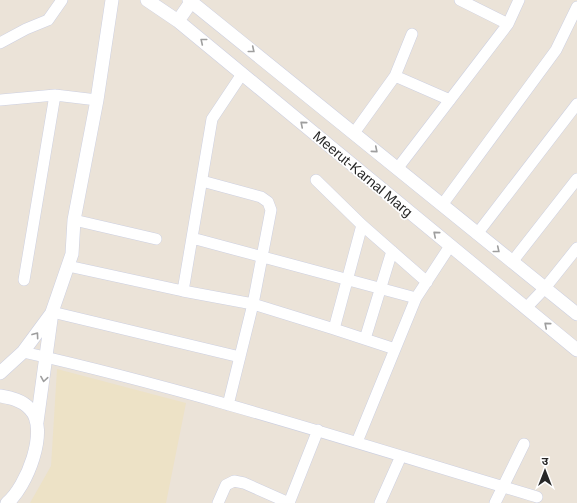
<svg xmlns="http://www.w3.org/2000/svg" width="577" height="503" viewBox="0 0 577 503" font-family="Arial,'Noto Sans Devanagari',sans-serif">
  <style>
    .education { fill: #ede2c6 }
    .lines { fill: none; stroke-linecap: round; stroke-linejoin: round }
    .minor-casing { stroke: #cdd0e1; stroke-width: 12 }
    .tertiary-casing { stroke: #cdd0e1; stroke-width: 14 }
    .minor { stroke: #fff; stroke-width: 11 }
    .tertiary { stroke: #fff; stroke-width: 13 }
    .oneway { stroke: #9e9e9e }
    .labels { text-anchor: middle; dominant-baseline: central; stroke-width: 3.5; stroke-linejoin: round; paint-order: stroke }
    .street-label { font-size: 14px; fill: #272727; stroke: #fff }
  </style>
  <rect width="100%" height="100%" fill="#ebe3d8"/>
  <!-- education -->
  <path class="education" d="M57,369l129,34 -20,100h-136l21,-37z"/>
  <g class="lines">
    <!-- minor casing -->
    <g class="minor-casing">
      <path id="minor" d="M460,0l48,24
        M0,43l26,-14 22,-9 14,-20
        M395,76l55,24
        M0,100l55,-5 42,5
        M354,133l41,-57 17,-42
        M397,169l111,-145 11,-24
        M316,180l46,45 65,57
        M202,181l59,16 7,5 3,8 -18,94 -25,101
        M442,205l114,-155 21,-43
        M74,220l82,19
        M362,225l-28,104 61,20
        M477,234l100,-130
        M192,238l224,60
        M512,262l65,-83
        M68,266l115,25 29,-172 30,-45
        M24,280l31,-185
        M183,291l70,13 81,25
        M526,308l19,-20 32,-40
        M52,312l188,45
        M365,339l27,-88
        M23,352c174,39 343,94 514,145
        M357,442l59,-144 34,-52
        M218,503l8,-18 8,-4 10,2 45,20
        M289,503l29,-73
        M380,503l21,-47
        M495,503l29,-59"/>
    </g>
    <!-- tertiary casing -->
    <g class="tertiary-casing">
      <path id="tertiary" d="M147,0l31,21 399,329
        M189,0l388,314
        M178,21l13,-19
        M0,373l23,-21 28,-38
        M0,396c11,2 22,4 30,13 20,20 -4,79 -23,94
        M37,422l15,-110 20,-58 2,-34 23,-120 15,-100"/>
    </g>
    <!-- minor -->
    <use href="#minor" class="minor"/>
    <!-- tertiary -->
    <use href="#tertiary" class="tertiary"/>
  </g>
  <!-- one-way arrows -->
  <defs><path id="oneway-chevron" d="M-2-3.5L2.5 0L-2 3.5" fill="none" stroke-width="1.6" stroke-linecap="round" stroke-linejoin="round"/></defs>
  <g class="oneway">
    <use href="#oneway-chevron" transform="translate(203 41) rotate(-141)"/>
    <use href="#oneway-chevron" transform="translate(252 50) rotate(39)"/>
    <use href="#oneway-chevron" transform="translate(303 124) rotate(-140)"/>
    <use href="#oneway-chevron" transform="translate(375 150) rotate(40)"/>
    <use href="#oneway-chevron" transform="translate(436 234) rotate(-140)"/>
    <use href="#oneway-chevron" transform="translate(497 250) rotate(39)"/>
    <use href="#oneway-chevron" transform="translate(547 325) rotate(-140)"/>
    <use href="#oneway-chevron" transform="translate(36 335) rotate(-54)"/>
    <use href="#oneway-chevron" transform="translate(44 379) rotate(99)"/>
  </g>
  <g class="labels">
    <!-- street labels -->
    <g class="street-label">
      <text transform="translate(363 174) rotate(40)">Meerut-Karnal Marg</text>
    </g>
  </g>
  <!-- north arrow -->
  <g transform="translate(545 471)" stroke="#ffffff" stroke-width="3" paint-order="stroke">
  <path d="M0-3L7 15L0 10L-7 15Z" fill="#272727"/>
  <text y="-6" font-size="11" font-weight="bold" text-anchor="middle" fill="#272727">उ</text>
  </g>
</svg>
